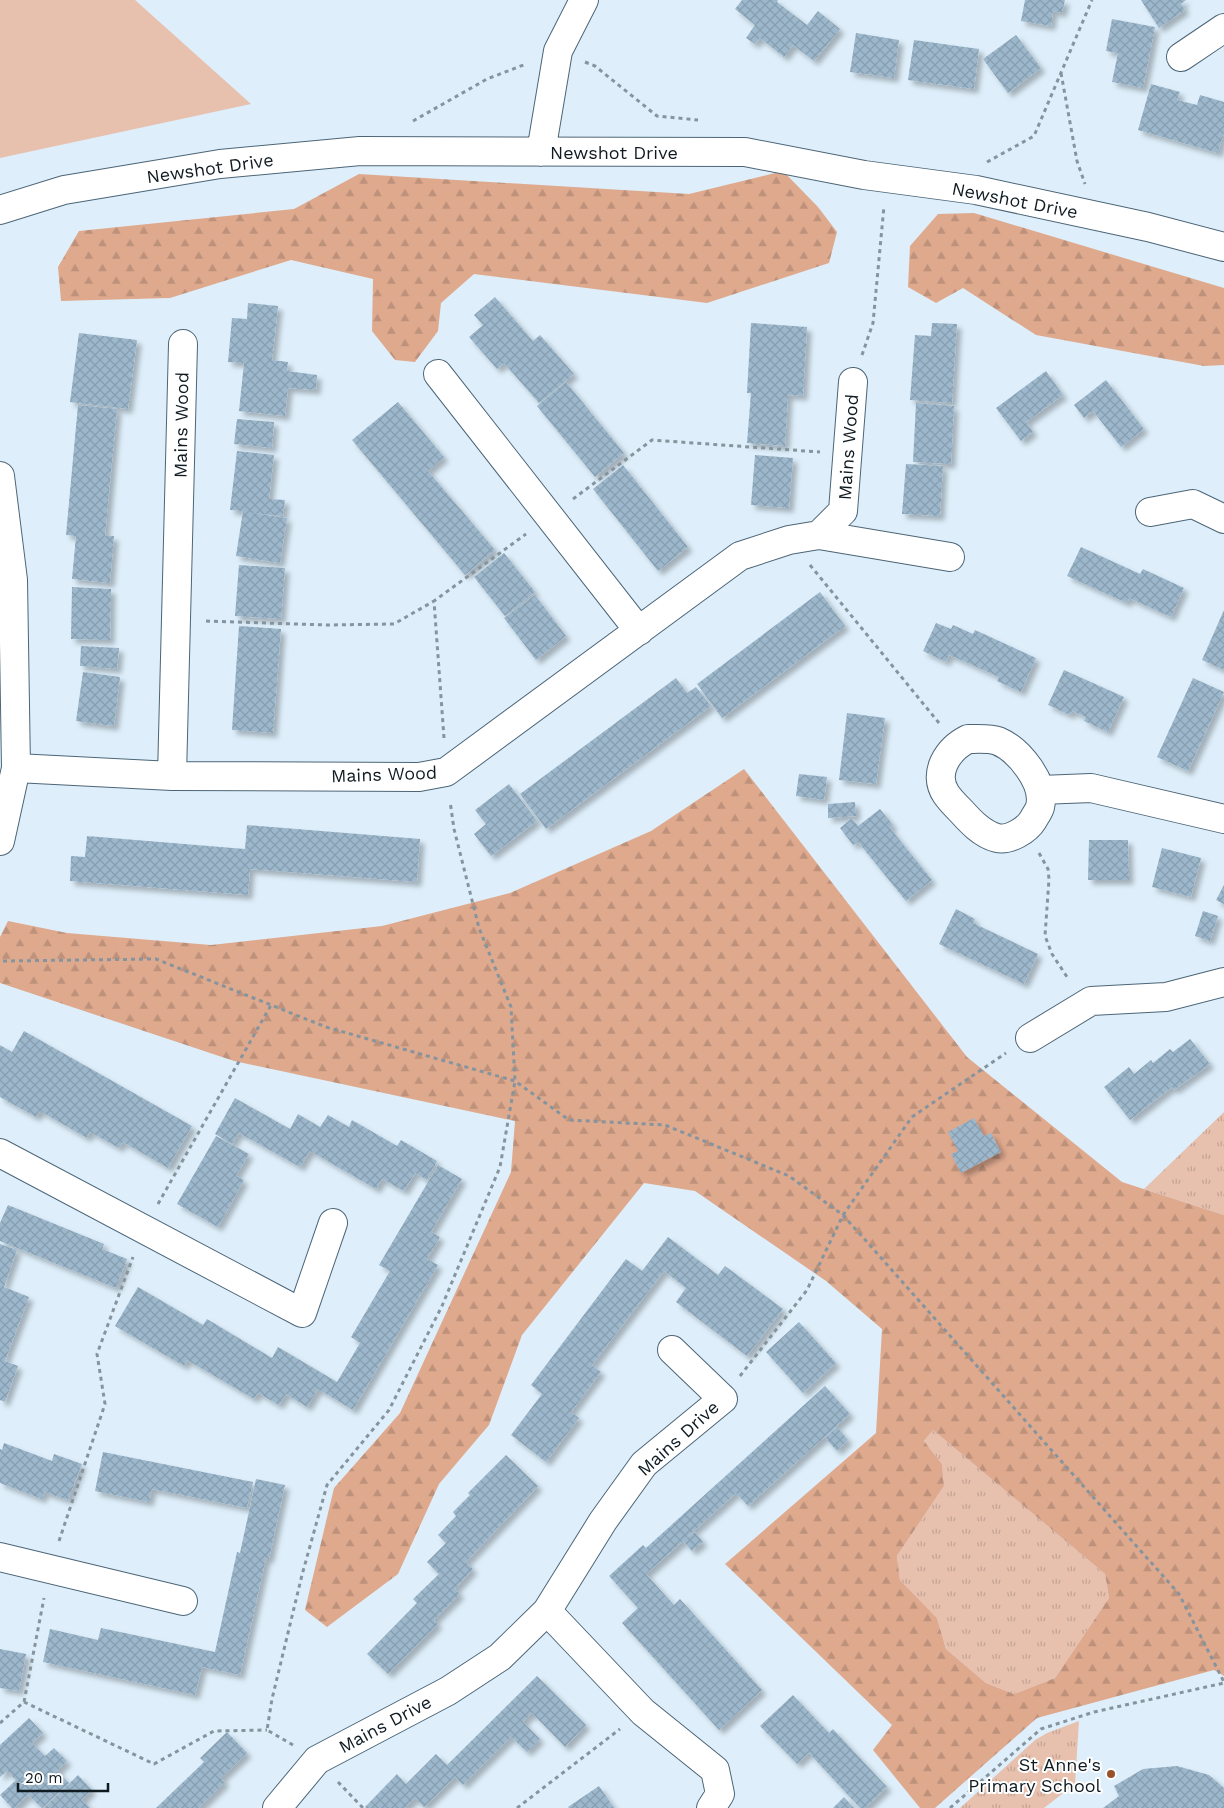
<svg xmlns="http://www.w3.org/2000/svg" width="1224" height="1808" viewBox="0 0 1224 1808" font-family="'Work Sans',sans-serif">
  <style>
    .grass { fill: url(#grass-tufts) }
    .forest { fill: url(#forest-firs); fill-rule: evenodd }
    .park { fill: #e7c0ae }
    .building { fill: url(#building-cross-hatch); filter: url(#shadow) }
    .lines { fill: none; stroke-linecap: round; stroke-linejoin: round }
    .minor-casing { stroke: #4c6577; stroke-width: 30 }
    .tertiary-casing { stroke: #4c6577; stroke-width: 30 }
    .path { stroke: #86949e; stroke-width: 3; stroke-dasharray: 4 4; stroke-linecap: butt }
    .minor { stroke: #fff; stroke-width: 28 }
    .tertiary { stroke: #fff; stroke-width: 28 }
    .poi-dot { fill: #98512b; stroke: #fff; stroke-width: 2 }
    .labels { text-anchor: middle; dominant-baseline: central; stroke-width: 4; stroke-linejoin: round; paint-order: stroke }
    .street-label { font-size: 18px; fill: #0f1a21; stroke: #fff }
    .poi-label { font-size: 18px; fill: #0f1a21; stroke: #fff; text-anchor: end }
  </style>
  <defs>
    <pattern id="grass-tufts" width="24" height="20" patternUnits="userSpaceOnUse" patternTransform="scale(1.25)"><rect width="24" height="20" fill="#e7c0ae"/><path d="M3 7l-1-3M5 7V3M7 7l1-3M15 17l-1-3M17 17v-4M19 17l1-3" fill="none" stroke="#c5a495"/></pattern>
    <pattern id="forest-firs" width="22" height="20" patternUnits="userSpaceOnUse" patternTransform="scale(1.25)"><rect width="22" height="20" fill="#dfa98e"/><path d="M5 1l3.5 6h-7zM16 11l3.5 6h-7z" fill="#be917a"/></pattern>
    <pattern id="building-cross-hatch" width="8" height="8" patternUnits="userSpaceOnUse" patternTransform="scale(1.25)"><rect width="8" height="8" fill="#9db8cc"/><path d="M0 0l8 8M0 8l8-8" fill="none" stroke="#869eaf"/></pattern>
    <filter id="shadow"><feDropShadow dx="4.5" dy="4.5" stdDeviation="2.5" flood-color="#0004"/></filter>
  </defs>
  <rect width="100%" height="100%" fill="#deeffb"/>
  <!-- grass -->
  <path class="grass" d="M1224,1112v103l-80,-26z
    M933,1430l172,144 4,24 -54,80 -41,16 -28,-11 -40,-34 -9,-31 -37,-38 -3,-24 47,-70 -2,-22 -18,-23z
    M1079,1721l-4,63 -31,24h-84l75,-68 12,-7z"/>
  <!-- forest -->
  <path class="forest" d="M783,171l35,36 19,25 -8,31 -122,40 -233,-29 -33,29 -3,28 -23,31 -20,-2 -23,-29 1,-52 -82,-19 -121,38 -109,3 -3,-34 21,-36 215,-22 65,-35 330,20z
    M974,213l250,75v77l-20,1 -168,-31 -73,-47 -27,15 -28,-16 2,-41 28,-32z
    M744,769l223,288 155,125 102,33v461l-10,-6 -177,48 -102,90h-15l-47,-58 19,-25 -167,-161 151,-131 6,-104 -56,-48 -131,-90 -51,-8 -122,152 -33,90 -50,59 -41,90 -71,53 -22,-17 29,-122 66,-75 111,-241 4,-51 -281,-60 -234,-78v-46l8,-16 59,12 144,12 171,-19 128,-33 141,-62zM933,1430l172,144 4,24 -54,80 -41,16 -28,-11 -40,-34 -9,-31 -37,-38 -3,-24 47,-70 -2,-22 -18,-23z"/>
  <!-- park -->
  <path class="park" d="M0,0h135l116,104 -251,54z"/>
  <!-- building -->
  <path class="building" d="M742,0h36l-1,2 30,23 11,-14 22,18 -26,32 -21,-16 -9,12 -24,-19 -5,6 -9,-6 9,-13 -20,-16z
    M1025,0h40l-3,13 -9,-2 -2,15 -30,-5z
    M1141,0h45l-5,4 4,6 -26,18z
    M1112,19l43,8 -12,61 -31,-6 6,-29 -12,-2z
    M856,33l43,7 -5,38 -44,-6z
    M1016,35l25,33 -33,25 -25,-34z
    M914,40l65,9 -5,40 -66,-9z
    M1151,84l29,8 -3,8 20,5 3,-10 24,7v31l-6,20 -80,-23z
    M495,297l38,44 7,-6 34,39 -35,29 -35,-40 -7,6 -28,-32 14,-12 -9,-10z
    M248,303l30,3 -6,54 16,2 -1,9 30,4 -1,15 -28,-2 -3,28 -46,-5 5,-48 -16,-1 4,-44 15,1z
    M751,323l56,4 -4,69 -15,-1 -3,51 -38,-3 4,-50h-4z
    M932,323l25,1 -5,79 -42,-3 5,-65 16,1z
    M79,333l58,7 -9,69 -58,-7z
    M1046,371l17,24 -37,27 7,10 -12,9 -25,-33z
    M1106,380l38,49 -23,18 -28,-36 -9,7 -10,-13z
    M566,382l58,71 -29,24 -58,-71z
    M398,402l46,55 -16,14 67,79 -30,25 -113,-135z
    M916,403l38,3 -3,58 -38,-2z
    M78,405l39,4 -12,127h9l-4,47 -38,-4 4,-43 -10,-1z
    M237,419l37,3 -2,26 -38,-4z
    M237,451l37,4 -5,44 16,1 -2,16 -32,-3 36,5 -7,45 -44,-7 7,-45 -13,-1z
    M755,455l38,3 -4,50 -38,-3z
    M906,464l37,2 -3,50 -38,-2z
    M623,465l65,82 -30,24 -65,-82z
    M1081,547l59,27 3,-5 41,19 -13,29 -42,-19 -2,5 -60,-27z
    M504,553l31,39 -30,24 -31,-39z
    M239,565l46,3 -4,51 -46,-3z
    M72,587l39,2 -1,51 -39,-1z
    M820,592l25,34 -123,92 -25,-34z
    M535,595l31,41 -30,24 -32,-42z
    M1224,610v60l-22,-10z
    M936,623l15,6 2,-4 20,9 2,-4 61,28 -15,34 -24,-11 2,-4 -38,-17 -12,-5 -3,7 -23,-11z
    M239,626l42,3 -8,104 -41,-3z
    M81,646l38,2 -2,21 -37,-3z
    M1064,670l60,27 -16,35 -24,-11 2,-4 -14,-6 -2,4 -22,-10z
    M83,672l37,5 -6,49 -38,-5z
    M676,678l11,15 9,-6 15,19 -165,123 -26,-35z
    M1193,678l31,14 -36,79 -31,-14z
    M847,713l38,5 -9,66 -37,-4z
    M799,774l28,3 -3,23 -28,-4z
    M509,784l28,37 -46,35 -17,-22 12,-10 -11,-14z
    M855,802l1,14 -28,2v-14z
    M880,809l13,16 -3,3 42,52 -26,21 -48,-59 -5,3 -13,-17 12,-10 6,8z
    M247,825l173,14 -3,43 -167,-13 -2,26 -178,-14 1,-25 14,1 2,-21 158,13z
    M1089,840h39l1,40h-41z
    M1162,848l39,10 -10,39 -39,-10z
    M1224,885v19l-8,-4z
    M956,909l19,10 -2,4 65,31 -14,30 -85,-40z
    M1203,911l15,5 -8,25 -15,-5z
    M24,1031l168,95 -24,42 -45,-26 -4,6 -29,-16 -3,6 -47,-27 -4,6 -36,-20v-52l12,7z
    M1190,1039l20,25 -36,26 -2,-3 -42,33 -26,-33 25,-20 5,7 17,-14 2,3 17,-14 3,3z
    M235,1098l55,31 8,-15 22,13 8,-12 21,12 3,-7 45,26 4,-6 36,21 -10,19 -12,-7 -11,18 -22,-12 -6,10 -66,-38 -10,16 -61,-34 -7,11 -17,-10z
    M974,1118l10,18 7,-3 10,19 -40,21 -10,-19 7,-3 -10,-19z
    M216,1136l33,18 -13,22 8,4 -26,47 -41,-23z
    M438,1165l24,14 -31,53 9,5 -13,22 11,6 -85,145 -35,-21 -11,18 -21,-13 -7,11 -21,-12 -4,6 -67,-39 -3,6 -69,-40 23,-39 65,38 4,-6 65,39 6,-11 59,35 23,-39 -9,-6 39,-66 -11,-6z
    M8,1205l96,39 -2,5 25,10 -11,29 -116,-47v-18z
    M668,1237l50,38 7,-9 58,43 -36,47 -71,-54 10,-14 -22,-17 -72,94 9,7 -30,40 8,6 -33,44 -35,-27 31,-41 -11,-9 95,-126 16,12z
    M0,1244l17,6 -13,37 25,10 -24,64 13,5 -13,36 -5,-2z
    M799,1322l37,41 -33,30 -37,-41z
    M825,1386l25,28 -102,92 -12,-13 -51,46 10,-7 8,10 -11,9 -9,-10 -37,33 28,31 6,-6 82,91 -43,40 -97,-107 16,-15 -29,-32 34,-31 3,3z
    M837,1427l11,13 -11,11 -12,-13z
    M4,1443l48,18 2,-7 28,10 -14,36 -24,-8 -2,7 -42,-16v-34l2,1z
    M103,1452l150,30 -6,26 -95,-19 -3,13 -54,-11z
    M506,1455l32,31 -72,76 7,7 -18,20 5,5 -26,26 4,4 -50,50 -21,-20 50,-51 -4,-4 26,-25 -12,-12 19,-19 -8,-8 18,-19 -3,-4 17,-17 -2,-2z
    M256,1479l29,6 -16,74 -3,-1 -26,117 -38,-8 -7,28 -152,-33 7,-33 48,11 3,-12 114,24 22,-100 3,1z
    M0,1649l26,5 -7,37 -19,-3z
    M537,1676l49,49 -21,22 -33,-34 -9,9 17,17 -13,13 -16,-15 -48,48 -8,-8 -31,30 -9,-9 -10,10h-39l-1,-1 32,-33 9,10 30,-30 11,11z
    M793,1695l36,38 4,-4 54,58 -22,21h-5l-51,-55 -12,11 -37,-38z
    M29,1718l14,15 -11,10 13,13 9,-8 13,13 -10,10 12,12 -27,25 -14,-13 -13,13h-3l-12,-13 16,-15 -9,-9 -7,6v-32z
    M227,1732l20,21 -26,25 4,4 -26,26h-43l48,-46 -4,-4z
    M1177,1766l32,9 15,13v20h-121l16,-12 -5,-10 29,-17z
    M78,1775l14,15 -10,10 8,8h-46z
    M599,1786l15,22h-45l-1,-1z
    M844,1797l10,11h-21z"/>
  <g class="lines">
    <!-- minor casing -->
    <g class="minor-casing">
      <path id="minor" d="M1181,57l43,-29
        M438,374l201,257
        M1150,512l43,-8 31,15
        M819,535l131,22
        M968,739c9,0 22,-1 30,2 21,9 48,42 42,66 -1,4 -5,9 -7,13 -6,10 -24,21 -36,18 -15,-4 -26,-16 -36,-27 -5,-5 -11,-11 -15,-17 -14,-21 2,-45 22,-55z
        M16,768l156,8 247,1 27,-5 294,-216 49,-16 30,-5 24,-24 10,-129
        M172,776l11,-432
        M1041,790l50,-2 133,31
        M1030,1038l61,-37 75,-4 58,-15
        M0,1153l302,160 31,-90
        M0,1557l183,44
        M547,1611l96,101 72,58 5,24 -9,14
        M277,1808l40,-48 131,-69 52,-34 47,-46 56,-90 41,-57 79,-65 -51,-49"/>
    </g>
    <!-- tertiary casing -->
    <g class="tertiary-casing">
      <path id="tertiary" d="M541,152l17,-101 26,-51
        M0,210l64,-20 156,-26 140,-13 385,1 119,23 112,15 172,37 76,20
        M0,476l13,104 3,188 -16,73"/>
    </g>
    <!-- path -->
    <path class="path" d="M585,62l10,4 62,50 41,4
      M1061,73l16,88 8,23
      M413,121l74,-42 39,-15
      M987,162l47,-26 58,-136
      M862,355l11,-32 11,-117
      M573,499l79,-59 168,12
      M810,565l129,158
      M206,621l120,4 68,-1 40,-23
      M444,738l-10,-137 92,-67
      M1039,853l9,16 1,10 -4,57 7,18 17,26
      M3,961l153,-2 170,68 189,54 54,39 96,5 124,51 54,39 336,379 45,88
      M158,1204l113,-199
      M740,1376l67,-86 36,-75 69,-98 94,-64
      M59,1541l46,-137 -8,-50 36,-97
      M24,1702l130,62 60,-33 53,-1
      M0,1723l24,-21 20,-104
      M293,1745l-26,-15 5,-31 30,-124 25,-90 62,-75 53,-104 58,-139 15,-86 -4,-74 -32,-79 -25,-99 -4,-28
      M338,1782l25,26
      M517,1808l103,-79
      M950,1808l91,-79 53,-17 130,-29"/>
    <!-- minor -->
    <use href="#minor" class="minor"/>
    <!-- tertiary -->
    <use href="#tertiary" class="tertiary"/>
  </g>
  <!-- markers -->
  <circle class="poi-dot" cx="1111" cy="1774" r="5"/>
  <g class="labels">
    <!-- street labels -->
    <g class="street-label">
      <text x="614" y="152">Newshot Drive</text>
      <text transform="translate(210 168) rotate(-8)">Newshot Drive</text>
      <text transform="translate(1015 200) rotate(11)">Newshot Drive</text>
      <text transform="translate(181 425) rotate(-89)">Mains Wood</text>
      <text transform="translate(848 447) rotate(-86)">Mains Wood</text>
      <text transform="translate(384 774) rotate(-2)">Mains Wood</text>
      <text transform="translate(678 1438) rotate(-42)">Mains Drive</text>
      <text transform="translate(385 1724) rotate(-28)">Mains Drive</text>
    </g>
    <!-- poi labels -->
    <g class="poi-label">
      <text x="1101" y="1764">St Anne's<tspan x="1101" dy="21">Primary School</tspan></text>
    </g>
  </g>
  <!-- scale -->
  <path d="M18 1783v8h90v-8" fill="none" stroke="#0f1a21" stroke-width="2.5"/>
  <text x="25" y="1783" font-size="15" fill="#0f1a21" stroke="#ffffff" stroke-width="4" paint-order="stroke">20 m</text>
</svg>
